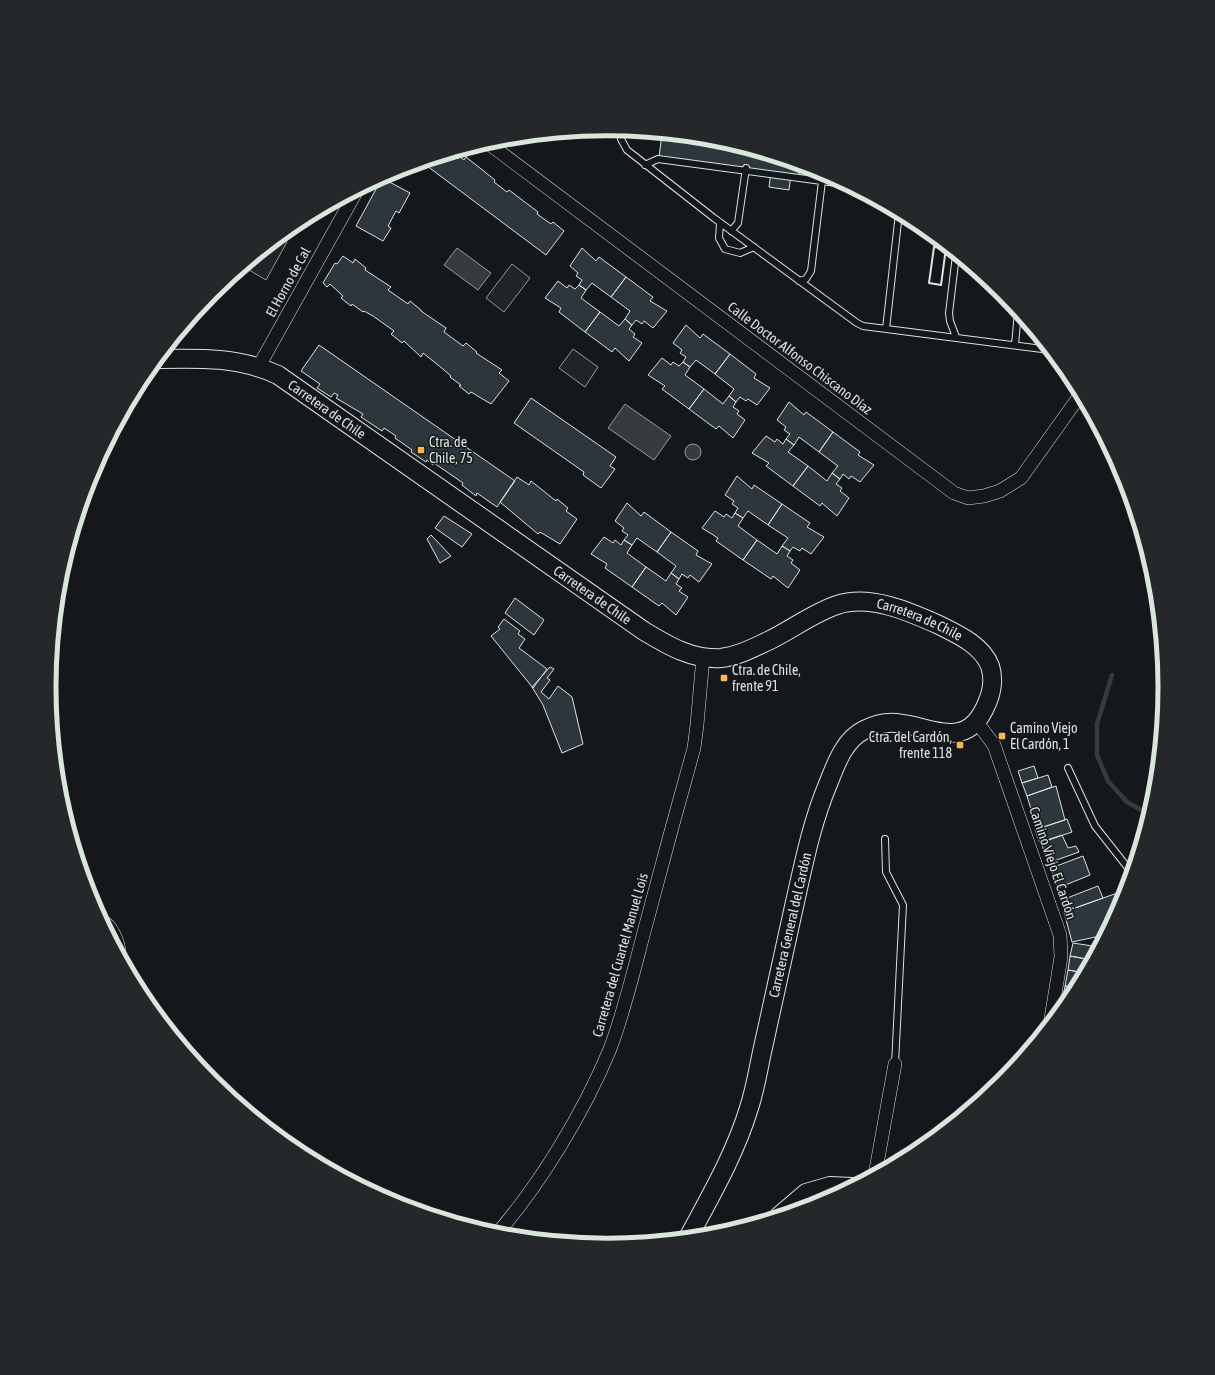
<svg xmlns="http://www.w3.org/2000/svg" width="1215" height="1375" viewBox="0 0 1215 1375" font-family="'Asap Condensed',sans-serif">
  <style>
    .green { fill: #202428; stroke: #939e99 }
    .water { fill: #363b3e; stroke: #939e99 }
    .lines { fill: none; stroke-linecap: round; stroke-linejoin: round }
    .stream { stroke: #363b3e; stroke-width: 4.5 }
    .building { fill: #2c363c; stroke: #d8e6dc }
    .lane-casing { stroke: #d8e6dc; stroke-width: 8 }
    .street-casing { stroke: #d8e6dc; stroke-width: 14 }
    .secondary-casing { stroke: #d8e6dc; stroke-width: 20 }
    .lane { stroke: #14181c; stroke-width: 6 }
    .street { stroke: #14181c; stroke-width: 13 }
    .secondary { stroke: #14181c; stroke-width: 18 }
    .wall { stroke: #d8e6dc; stroke-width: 2 }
    .poi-dot { fill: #ffb74d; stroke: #14181c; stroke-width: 1.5 }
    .labels { text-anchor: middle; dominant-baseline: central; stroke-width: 3; stroke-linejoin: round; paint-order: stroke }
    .street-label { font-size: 14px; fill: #d8e6dc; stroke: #14181c }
    .poi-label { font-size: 14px; fill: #d8e6dc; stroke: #14181c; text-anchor: start }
    .rim { fill: none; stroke: #d8e6dc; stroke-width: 5 }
  </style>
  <rect width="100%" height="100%" fill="#14181c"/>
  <!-- green -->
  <path class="green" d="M279,238l8,4 -21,38 -22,-13z
    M512,264l18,14 -26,34 -18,-14z
    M573,349l25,18 -13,20 -26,-19z"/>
  <!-- water -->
  <path class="water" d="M457,248l34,25 -13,17 -34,-25z
    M625,404l46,32 -17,24 -46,-32z
    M685 452a8 8 0 1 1 16 0a8 8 0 1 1-16 0Z"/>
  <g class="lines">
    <!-- stream -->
    <path class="stream" d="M1112,675l-15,49v31l11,26 19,21 23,13"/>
  </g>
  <!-- building -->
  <path class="building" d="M662,134l55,6 96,29 -13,-2 -1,8 -8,-1 -2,16 -20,-3 2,-15 -112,-15z
    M455,153l9,7 2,-3 29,23 -1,2 13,10 2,-2 29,22 -1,2 14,10 2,-2 11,9 -18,24 -123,-92z
    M382,178l28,15 -11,20 -3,-2 -8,15 3,2 -8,13 -27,-15z
    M925,229l11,9 -12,-2z
    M582,248l14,13 3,-4 27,20 -15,20 -19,-14 -6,7 -7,-5 3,-5 -6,-4 2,-3 -8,-7z
    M343,256l10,7 2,-4 11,9 -1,2 26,17 -3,3 20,14 2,-3 11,9v1l25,17 -2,4 19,14 3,-3 11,9 -1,1 26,17 -3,3 10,8 -18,23 -20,-12 -2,2 -10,-8 2,-1 -11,-8 1,-1 -8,-7 -20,-16 -2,4 -17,-16 -2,2 -11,-9 3,-3 -21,-15 -9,-5 -1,1 -11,-8 -1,2 -10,-8 2,-2 -13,-12 -3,3 -4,-4 12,-20 2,1z
    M626,277l27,20 -3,4 17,10 -14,17 -9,-7 -2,3 -6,-4 -4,5 -7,-6 5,-8 -19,-14z
    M558,281l9,7 2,-3 6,4 4,-4 7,5 -5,8 19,14 -15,20 -26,-20 2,-4 -16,-10z
    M600,312l19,14 6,-7 7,6 -3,4 6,5 -2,3 9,6 -13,18 -14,-13 -3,4 -27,-20z
    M686,325l14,13 3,-4 27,20 -15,20 -19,-14 -6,7 -7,-5 3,-5 -6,-4 2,-3 -9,-7z
    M319,345l196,136 -18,26 -20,-14 -1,3 -14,-11 1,-2 -29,-20 -1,2 -6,-5 -1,2 -15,-10 1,-2 -17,-12 1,-2 -12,-8 -2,3 -21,-14 2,-3 -27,-16 2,-3 -4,-2 -3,4 -14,-9 3,-4 -19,-13z
    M730,354l26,20 -2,4 16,10 -13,17 -9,-6 -2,2 -6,-4 -4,5 -7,-6 5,-7 -19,-15z
    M662,358l9,7 2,-3 6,4 4,-4 7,5 -5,8 19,14 -15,20 -27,-20 3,-3 -17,-11z
    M704,389l19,15 6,-8 7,6 -3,5 6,4 -2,3 8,6 -12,18 -14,-12 -3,3 -27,-20z
    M531,398l85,59 -6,9 5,3 -14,19 -18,-13 1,-3 -70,-49z
    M789,402l15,13 2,-3 27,20 -14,20 -20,-15 -5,8 -8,-6 4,-5 -6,-4 2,-3 -9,-7z
    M833,432l27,20 -2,3 16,10 -14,17 -9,-6 -2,3 -6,-5 -3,5 -8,-6 6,-7 -19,-14z
    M766,436l9,6 2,-3 6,5 3,-5 8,6 -6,7 20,14 -15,20 -27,-20 3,-3 -17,-10z
    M808,466l19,15 5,-8 8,6 -4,5 6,4 -2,3 9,7 -12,18 -15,-13 -2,3 -27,-20z
    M737,476l15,13 2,-4 28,19 -14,21 -20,-14 -5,7 -8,-5 3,-5 -6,-4 2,-3 -9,-6z
    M517,477l12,8 2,-4 25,20 1,-2 11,9 -2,3 11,8 -17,25 -20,-12 -2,2 -38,-32z
    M627,503l14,13 3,-4 27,20 -14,20 -20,-14 -5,7 -8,-5 4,-5 -6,-4 2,-3 -9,-7z
    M782,504l28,19 -3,4 17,10 -13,17 -9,-6 -2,3 -7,-4 -3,4 -8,-5 6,-8 -20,-13z
    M715,511l9,6 2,-3 6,4 3,-5 8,5 -5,8 19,14 -14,20 -27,-19 2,-3 -16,-10z
    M444,516l28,18 -10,13 -27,-19z
    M671,532l27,19 -2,4 16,9 -13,18 -9,-7 -2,3 -6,-4 -3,5 -8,-6 5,-7 -19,-14z
    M431,535l20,21 -11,7 -13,-24z
    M604,537l9,6 2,-3 6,5 3,-5 8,5 -5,8 19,14 -14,20 -27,-19 2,-4 -16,-10z
    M757,540l20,14 5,-8 8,5 -3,5 6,4 -2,3 9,7 -12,18 -15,-12 -2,3 -28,-19z
    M646,567l20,14 5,-8 8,6 -3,5 6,4 -3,3 9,6 -12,18 -14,-12 -3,3 -27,-19z
    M515,598l29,22 -10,15 -29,-22z
    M504,619l16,12 -2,3 7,5 -6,9 28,21 -14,19 -42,-52 9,-7 -2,-2z
    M550,667l4,2 -7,9 3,2 -9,12 8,7 9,-13 14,11 11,47 -21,9 -19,-48 -11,-18z
    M1034,766l4,12 -16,5 -4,-12z
    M1048,775l4,12 -25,9 -5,-13z
    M1056,786l9,34 -28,9 -10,-33z
    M1067,819l5,13 -32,11 -5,-13z
    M1062,835l6,13 8,-2 3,6 -31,11 -7,-21z
    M1083,856l7,19 -32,13 -7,-20z
    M1098,886l5,12 -39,14 -2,-12z
    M1120,892l3,9 -8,16h-2v3l-8,15 -33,7 -8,-30z
    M1073,943l26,4 -7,13 -22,-4z
    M1070,956l22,4 -7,13 -17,-3z
    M1068,970l17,3 -8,15 -12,-2z
    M1065,986l12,2 -9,15 -6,-1z"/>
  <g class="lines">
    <!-- lane casing -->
    <g class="lane-casing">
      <path id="lane" d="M620,130l1,9 6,11 87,68 143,105 6,3 187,24
        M645,165l13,-6 186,25
        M720,223l-1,15 6,11 15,4 14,-6
        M731,231l7,-8 8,-55
        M799,281l7,-2 5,-8 12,-98
        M886,329l13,-116
        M956,337l-6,-16 -1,-8 7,-58
        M1015,345l3,-33
        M1068,768l27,58 37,47
        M885,839l1,33 17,33 -8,159
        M1053,1005l11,2"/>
    </g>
    <!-- street casing -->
    <g class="street-casing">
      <path id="street" d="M488,143l466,350 14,5 16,-2 16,-5 21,-13 60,-84
        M259,366l97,-174
        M976,721l18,24 66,190 1,22 -11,68
        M103,922c9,4 16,21 16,31
        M875,1175l20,-111
        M496,1235c45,-52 88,-123 114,-186 14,-37 24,-79 34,-117 16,-61 33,-123 50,-184l3,-23 6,-68"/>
    </g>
    <!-- secondary casing -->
    <g class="secondary-casing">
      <g id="secondary">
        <path id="s1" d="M158,359c43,-1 81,-2 120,16l366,256c25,15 48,29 77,27 17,-2 32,-10 47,-17 23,-11 45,-28 69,-36 33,-11 73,7 102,20 18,9 43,20 51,41 4,12 2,26 -3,37 -20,50 -55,23 -91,20 -11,-1 -22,2 -32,7 -20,10 -28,34 -36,54 -16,38 -24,78 -33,118 -10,47 -21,94 -31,141 -5,21 -8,44 -15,65 -14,46 -38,87 -61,130"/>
        <path d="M779,1216l27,-23 24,-7 22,1"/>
      </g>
    </g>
    <!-- lane -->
    <use href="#lane" class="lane"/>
    <!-- street -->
    <use href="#street" class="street"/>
    <!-- secondary -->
    <use href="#secondary" class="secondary"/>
    <!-- wall -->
    <path class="wall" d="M934,247l12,1 -5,37 -12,-2z"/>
  </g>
  <!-- markers -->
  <g class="poi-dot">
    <rect x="417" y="446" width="8" height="8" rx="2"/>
    <rect x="720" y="674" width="8" height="8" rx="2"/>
    <rect x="998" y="732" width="8" height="8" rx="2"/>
    <rect x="956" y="741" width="8" height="8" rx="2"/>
  </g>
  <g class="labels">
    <!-- street labels -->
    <g class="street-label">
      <text transform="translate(288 282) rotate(-61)">El Horno de Cal</text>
      <text transform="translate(800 358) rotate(37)">Calle Doctor Alfonso Chiscano Díaz</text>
      <text stroke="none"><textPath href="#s1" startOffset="182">Carretera de Chile</textPath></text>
      <text stroke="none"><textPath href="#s1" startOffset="506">Carretera de Chile</textPath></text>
      <text stroke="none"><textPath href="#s1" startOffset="866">Carretera de Chile</textPath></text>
      <text transform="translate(1053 863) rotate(71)">Camino Viejo El Cardón</text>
      <text transform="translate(790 925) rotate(-77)">Carretera General del Cardón</text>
      <text transform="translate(620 955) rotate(-74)">Carretera del Cuartel Manuel Lois</text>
    </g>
    <!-- poi labels -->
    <g class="poi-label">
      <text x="429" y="442">Ctra. de<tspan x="429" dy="16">Chile, 75</tspan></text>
      <text x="732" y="670">Ctra. de Chile,<tspan x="732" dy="16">frente 91</tspan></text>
      <text x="1010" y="728">Camino Viejo<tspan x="1010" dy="16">El Cardón, 1</tspan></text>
      <text x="952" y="737" text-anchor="end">Ctra. del Cardón,<tspan x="952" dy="16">frente 118</tspan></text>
    </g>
  </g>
  <!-- crop -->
  <path d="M0 0H1215V1375H0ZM56 687a551 551 0 1 1 1102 0a551 551 0 1 1-1102 0Z" fill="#24282b" fill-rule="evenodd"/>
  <path class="rim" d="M56 687a551 551 0 1 1 1102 0a551 551 0 1 1-1102 0Z"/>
</svg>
